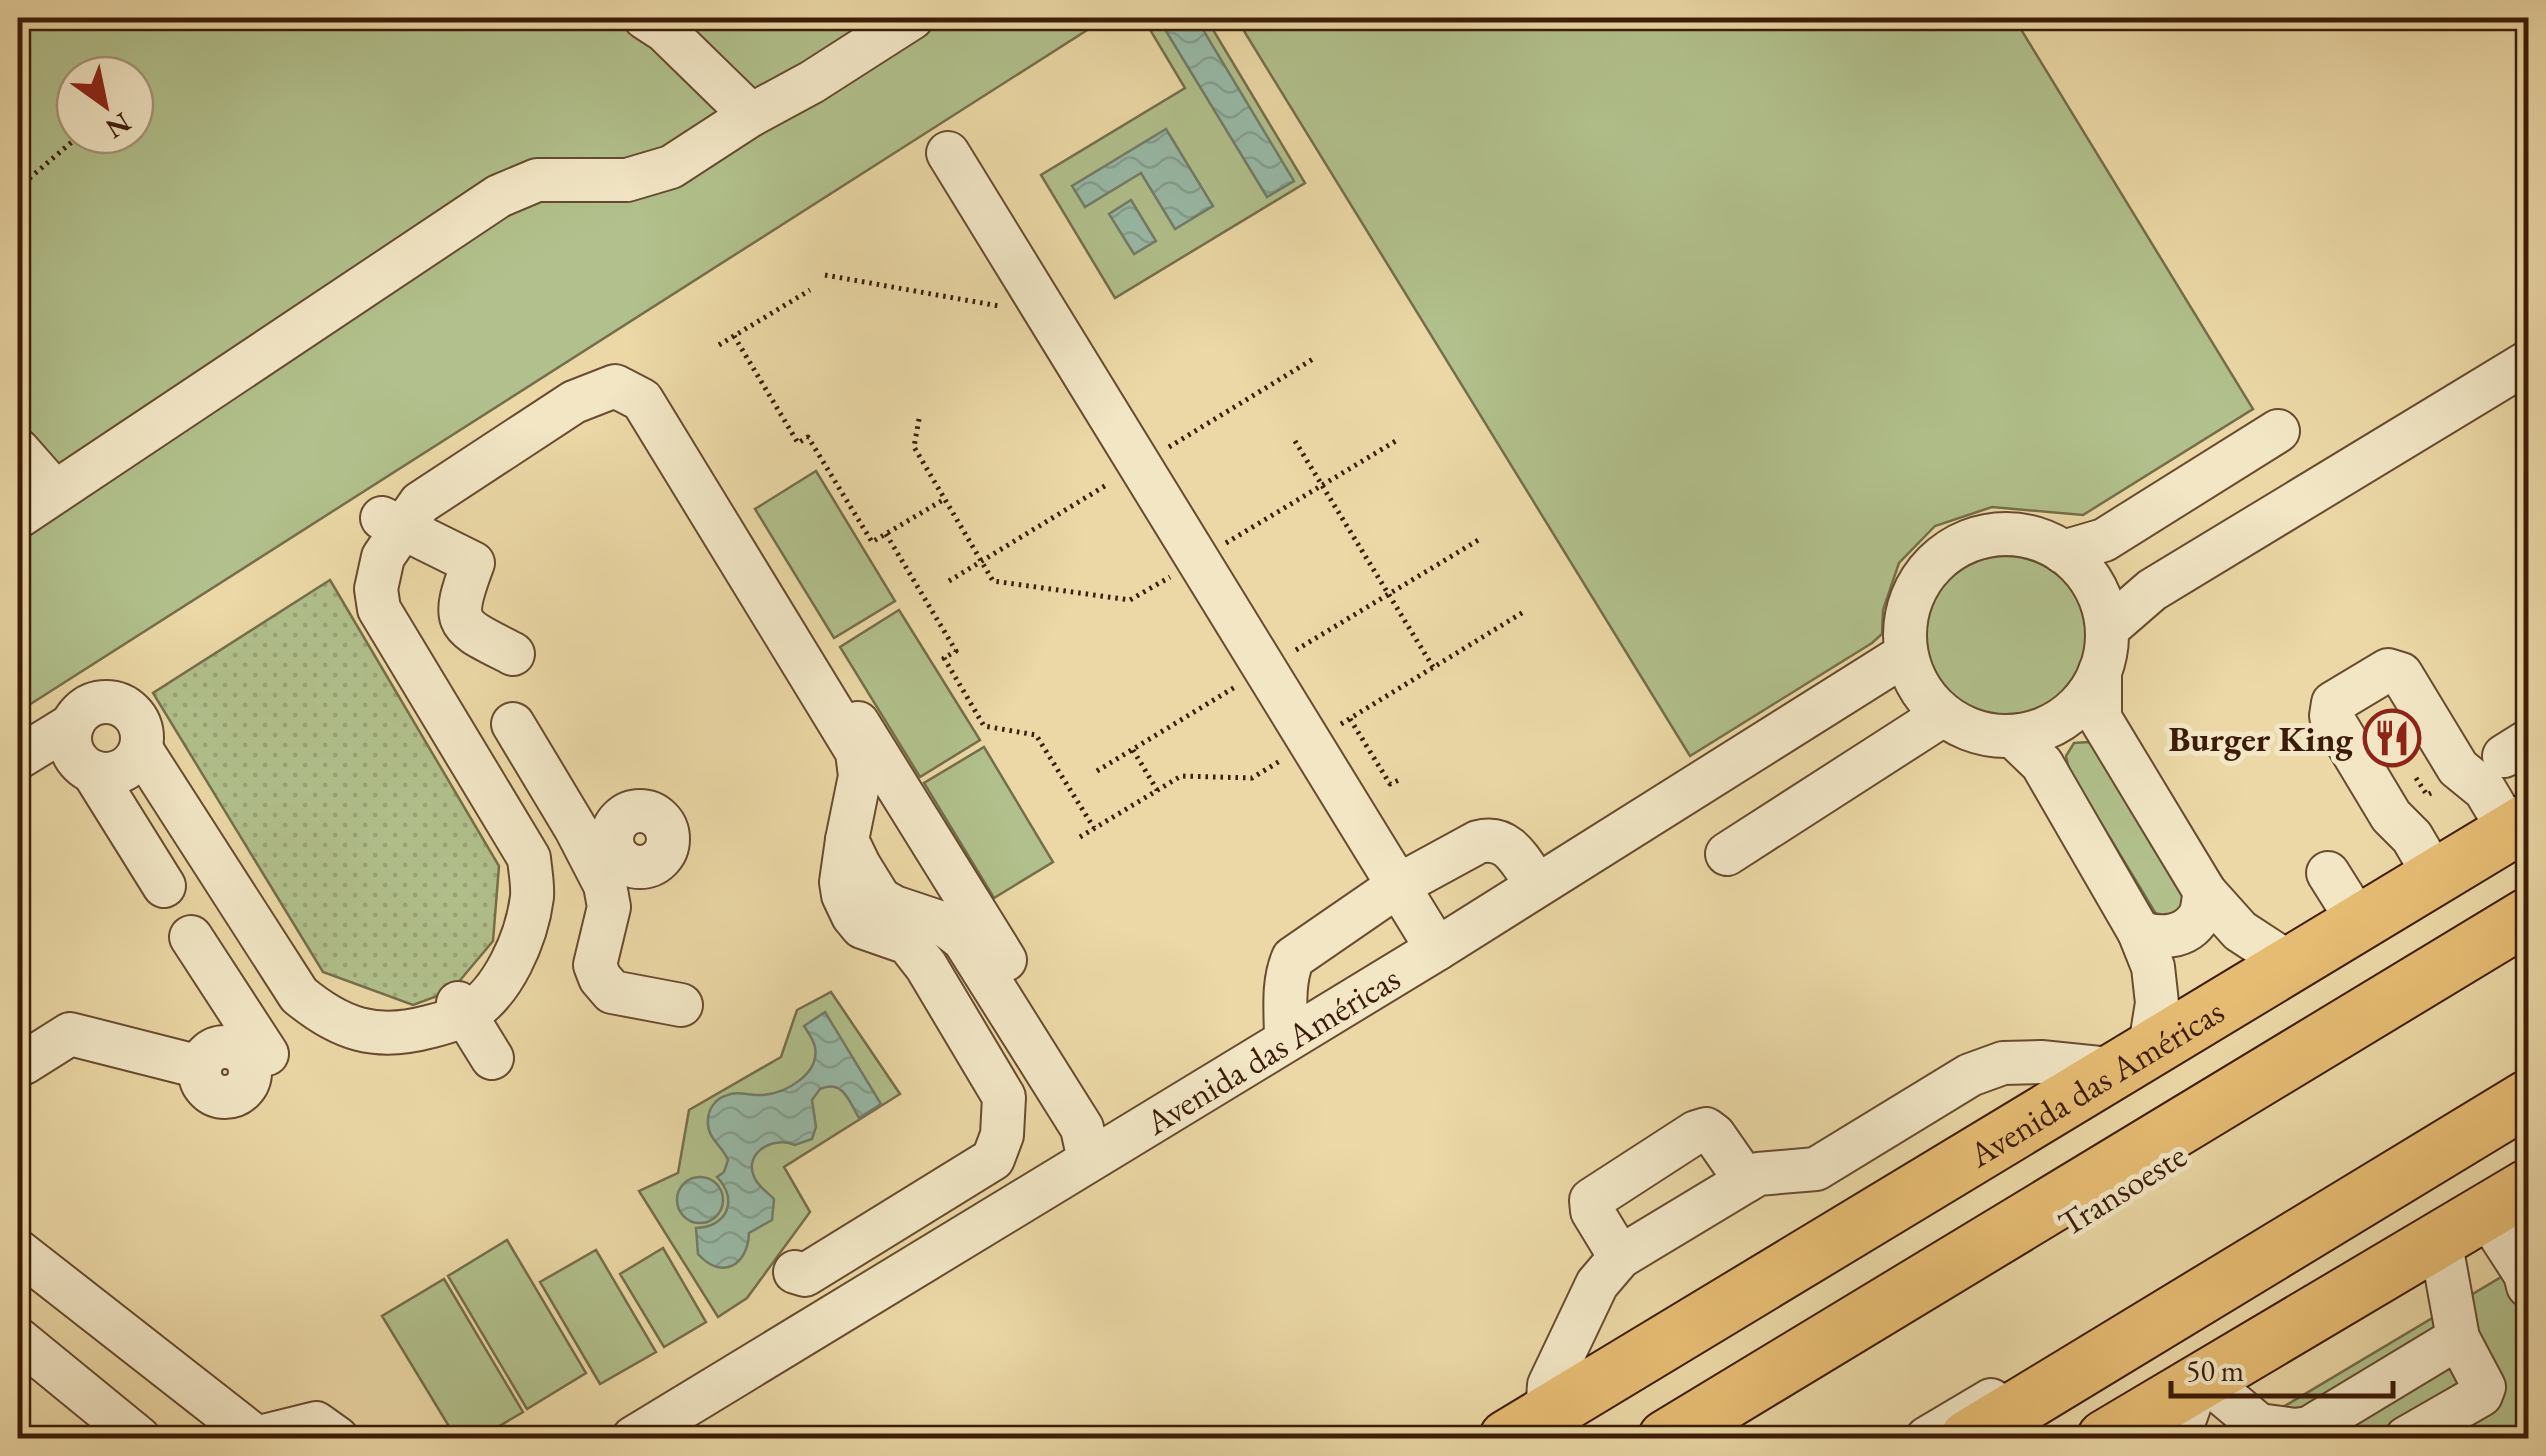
<svg xmlns="http://www.w3.org/2000/svg" width="2546" height="1456" viewBox="0 0 2546 1456" font-family="'EB Garamond',serif">
  <style>
    .green { fill: #b1c08c; stroke: #766e4a; stroke-width: 2.5; fill-rule: evenodd }
    .park { fill: url(#park-dots); stroke: #766e4a; stroke-width: 2.5 }
    .water { fill: url(#water-waves); stroke: #737b68; stroke-width: 2.5 }
    .lines { fill: none; stroke-linecap: round; stroke-linejoin: round }
    .minor-casing { stroke: #684b30; stroke-width: 46 }
    .major-casing { stroke: #3c1c08; stroke-width: 59 }
    .highway-casing { stroke: #3c1c08; stroke-width: 59 }
    .path { stroke: #3c1c08; stroke-width: 5; stroke-dasharray: 2.5 5; stroke-linecap: butt }
    .minor { stroke: #f2e6c5; stroke-width: 42 }
    .major { stroke: #e6bc73; stroke-width: 55 }
    .highway { stroke: #e6bc73; stroke-width: 55 }
    .labels { text-anchor: middle; dominant-baseline: central; stroke-width: 10; stroke-linejoin: round; paint-order: stroke }
    .poi-label { font-size: 35px; font-weight: bold; fill: #3c1c08; stroke: #f2e6c5; text-anchor: end }
    .street-label { font-size: 35px; fill: #3c1c08; stroke: #f2e6c5 }
  </style>
  <defs>
    <pattern id="park-dots" width="8" height="8" patternUnits="userSpaceOnUse" patternTransform="scale(2.5)"><rect width="8" height="8" fill="#b1c08c"/><path d="M2 2h.1M6 6h.1" fill="none" stroke="#99a477" stroke-width="1.8" stroke-linecap="round"/></pattern>
    <pattern id="water-waves" width="16" height="10" patternUnits="userSpaceOnUse" patternTransform="scale(2.5)"><rect width="16" height="10" fill="#98baa8"/><path d="M0 5q4-4 8 0t8 0" fill="none" stroke="#849f8f"/></pattern>
  </defs>
  <rect width="100%" height="100%" fill="#ebd8a6"/>
  <filter id="stains"><feTurbulence type="fractalNoise" baseFrequency=".002" numOctaves="4"/><feColorMatrix values="0 0 0 0 .2 0 0 0 0 .09 0 0 0 0 .02 0 0 0 .5 -.17"/></filter>
  <radialGradient id="worn" r=".72"><stop offset=".6" stop-color="#630" stop-opacity="0"/><stop offset="1" stop-color="#630" stop-opacity=".3"/></radialGradient>
  <!-- green -->
  <path class="green" d="M18,18h1088l-1088,694zM75,75h60v60h-60z
    M1143,18h63l99,165 -190,115 -74,-123 144,-87z
    M1236,18h778l239,391 -170,106 -91,-8 -57,19 -36,37 -16,47 -1,24 -10,9 -182,113z
    M816,471l79,130 -61,37 -79,-129z
    M1926 636a80 80 0 1 1 160 0a80 80 0 1 1-160 0Z
    M899,610l81,130 -60,37 -80,-130z
    M2089,742l13,11 88,146 1,13 -32,7 -90,-149 -3,-14 8,-13z
    M984,747l69,115 -59,36 -70,-115z
    M831,992l69,102 -116,73 26,45 -63,86 -29,19 -79,-126 39,-18 11,-63 92,-53 16,-47z
    M507,1240l79,133 -59,36 -79,-133z
    M663,1248l43,74 -42,25 -44,-73z
    M596,1250l60,102 -56,32 -60,-102z
    M2528,1261v177h-297z
    M444,1279l79,133 -44,26h-23l-74,-122z"/>
  <!-- park -->
  <path class="park" d="M330,580l169,286 -6,75 -42,50 -38,14 -90,-33 -170,-279z"/>
  <!-- water -->
  <path class="water" d="M1158,18h38l98,163 -27,16z
    M1166,129l47,77 -38,23 -34,-56 -56,34 -13,-21z
    M1131,200l25,41 -22,13 -25,-40z
    M825,1012l56,92 -22,14c-10,-17 -16,-39 -39,-29l-8,11 4,27 -4,12 -17,6c-23,-10 -56,10 -38,37 4,6 12,12 17,17l-2,21 -23,13c-1,32 -27,48 -51,21l-2,-26c31,-1 43,-28 21,-51l7,-5 4,-12c-6,-15 -22,-22 -20,-40 0,-10 7,-21 17,-24 12,-6 25,0 38,-1 23,-2 57,-21 52,-48 -2,-8 -7,-15 -11,-21z
    M677 1200a23 23 0 1 1 46 0a23 23 0 1 1-46 0Z"/>
  <g class="lines">
    <!-- minor casing -->
    <g class="minor-casing">
      <g id="minor">
        <path d="M645,18l20,13 86,84 61,-33 100,-64"/>
        <path d="M948,153l489,796"/>
        <path d="M18,450l37,42"/>
        <path d="M18,517l481,-321 38,-16h90l44,-13 80,-52"/>
        <path d="M382,518l91,45c-24,64 -16,62 40,91"/>
        <circle cx="2006" cy="635" r="101"/>
        <path d="M2063,552l41,-12 174,-109"/>
        <path d="M2107,629l45,-39 376,-228"/>
        <path d="M2100,671v47l105,174 35,39 52,34"/>
        <circle cx="106" cy="738" r="36"/>
        <path d="M858,723l147,237"/>
        <path d="M513,724l63,105 29,56 4,22 -14,58 5,13 12,14 69,13"/>
        <path d="M2013,736l29,28 97,168 14,35 4,36 -8,50"/>
        <path d="M141,749l158,246c41,34 76,46 129,32 12,-3 25,-6 37,-12 38,-20 62,-78 67,-118 1,-13 -2,-27 -3,-39l-150,-249 -3,-20 7,-32 37,-54 154,-101 41,-16 27,14 215,352 3,24 -13,64 12,25 21,34 14,8 48,16 22,17 118,188 7,32"/>
        <path d="M2504,756l24,-15"/>
        <path d="M18,758l55,-34"/>
        <path d="M93,772l71,114"/>
        <circle cx="640" cy="839" r="28"/>
        <path d="M1727,854l216,-139"/>
        <path d="M2328,873l32,51"/>
        <path d="M2436,878l-24,-41 -21,-21 -60,-100 2,-13 55,-33 13,4 57,94 27,22 25,42"/>
        <path d="M2139,932c20,7 47,7 60,-15 4,-6 4,-19 6,-25"/>
        <path d="M191,937l76,117"/>
        <path d="M458,1003l34,55"/>
        <path d="M1286,1040c0,-27 -4,-57 7,-82l106,-73 79,-43c31,-8 42,19 58,42"/>
        <circle cx="225" cy="1072" r="25"/>
        <path d="M24,1063l46,-29 130,33"/>
        <path d="M2485,1212l40,62 3,12"/>
        <path d="M18,1251l239,187"/>
        <path d="M1620,1257l-28,-46 -1,-11 105,-68 10,-3 8,6 32,46"/>
        <path d="M795,1272l10,3 188,-116 9,-24 2,-38 -78,-131 -18,-23 -46,-16 -9,-11 -10,-21 -2,-13 6,-42"/>
        <path d="M18,1339l121,99"/>
        <path d="M2203,1378l56,47 36,5 14,-2 149,-90 -18,-99"/>
        <path d="M1547,1414l2,-29 48,-101 23,-27 126,-76 12,-7 58,-5 154,-94 33,-12 38,-1 78,8"/>
        <path d="M256,1438l60,-15 21,15"/>
        <path id="s1" d="M633,1438l804,-489 469,-295"/>
        <path d="M1927,1438l64,-38"/>
        <path d="M2178,1438l20,-56"/>
        <path d="M2406,1438l75,-43 3,-8 -26,-49"/>
      </g>
    </g>
    <!-- major casing -->
    <g class="major-casing">
      <g id="major">
        <path id="s2" d="M1507,1438l1021,-617"/>
        <path d="M2105,1438l423,-251"/>
      </g>
    </g>
    <!-- highway casing -->
    <g class="highway-casing">
      <path id="highway" d="M1666,1438l862,-522
        M1968,1438l560,-340"/>
    </g>
    <!-- path -->
    <path class="path" d="M18,188l62,-53
      M825,275l174,31
      M734,336l64,107 10,-6 64,105 71,-42
      M719,345l91,-55
      M919,419l-5,28 79,134 137,19 40,-23
      M1295,441l138,226
      M1169,447l144,-88
      M886,534l70,117 -12,7 40,68 52,9 58,93
      M1226,543l173,-104
      M949,581l159,-97
      M1296,650l184,-111
      M1350,719l40,65 9,-4
      M1341,724l184,-113
      M1133,750l24,40
      M1097,771l138,-84
      M2416,778l11,17 4,-2
      M1080,837l101,-61 71,2 28,-17"/>
    <!-- minor -->
    <use href="#minor" class="minor"/>
    <!-- major -->
    <use href="#major" class="major"/>
    <!-- highway -->
    <use href="#highway" class="highway"/>
  </g>
  <!-- icons -->
  <defs>
    <g id="restaurant-ring" transform="scale(2.875)"><circle r="9.5" fill="#f2e6c5" stroke="#8f2418" stroke-width="1.5"/><path d="M-5-6h1v4h1v-4h1v4h1v-4h1v5L-1.5 .5V6h-2V.5L-5-1ZM5-6V6H3V1.5H1.5Q1.5-4 5-6Z" fill="#8f2418"/></g>
  </defs>
  <g fill-rule="evenodd">
    <use href="#restaurant-ring" x="2392" y="738"/>
  </g>
  <g class="labels">
    <!-- poi labels -->
    <g class="poi-label">
      <text x="2353" y="738">Burger King</text>
    </g>
    <!-- street labels -->
    <g class="street-label">
      <text stroke="none"><textPath href="#s1" startOffset="748">Avenida das Américas</textPath></text>
      <text stroke="none"><textPath href="#s2" startOffset="688">Avenida das Américas</textPath></text>
      <text transform="translate(2122 1189) rotate(-32)">Transoeste</text>
    </g>
  </g>
  <!-- margin -->
  <rect width="2546" height="1456" fill="none" stroke="#ebd8a6" stroke-width="60"/>
  <rect x="20" y="20" width="2506" height="1416" fill="none" stroke="#3c1c08" stroke-width="5"/>
  <rect x="30" y="30" width="2486" height="1396" fill="none" stroke="#3c1c08" stroke-width="2.5"/>
  <!-- north arrow -->
  <g transform="translate(105 105) rotate(147)"><circle r="48" fill="#f2e6c5" stroke="#a99579" stroke-width="2.5"/>
  <path d="M0-8L18 38L0 25L-18 38Z" fill="#8f2418"/>
  <text y="-15" font-size="28" font-weight="bold" text-anchor="middle" fill="#3c1c08">N</text>
  </g>
  <!-- scale -->
  <path d="M2171 1381v15h222v-15" fill="none" stroke="#3c1c08" stroke-width="5"/>
  <text x="2186" y="1381" font-size="30" fill="#3c1c08" stroke="#f2e6c5" stroke-width="8" paint-order="stroke">50 m</text>
  <rect width="100%" height="100%" filter="url(#stains)"/>
  <rect width="100%" height="100%" fill="url(#worn)"/>
</svg>
